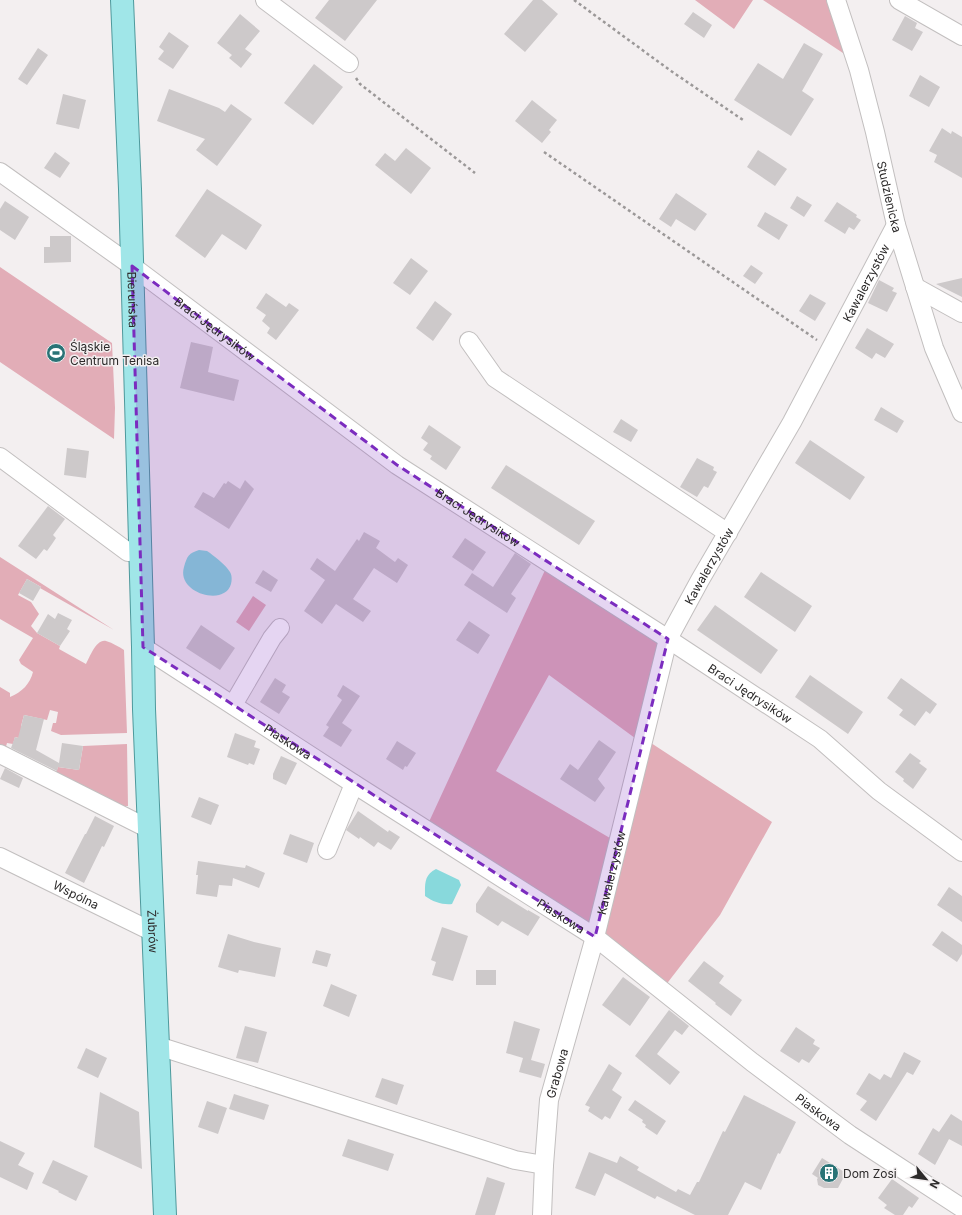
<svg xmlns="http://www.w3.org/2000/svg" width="962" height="1215" viewBox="0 0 962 1215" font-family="Inter,sans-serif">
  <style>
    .green { fill: #e2adb7 }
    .water { fill: #88d9dc }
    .building { fill: #cdc9ca }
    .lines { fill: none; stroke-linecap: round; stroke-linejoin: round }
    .minor-casing { stroke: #c2bfbf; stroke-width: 20 }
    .major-casing { stroke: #4e999c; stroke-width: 24 }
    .path { stroke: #9b9898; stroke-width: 2.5; stroke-dasharray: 3 3; stroke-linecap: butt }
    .minor { stroke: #fff; stroke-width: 18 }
    .major { stroke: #a0e6e8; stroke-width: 22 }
    .marked { fill: #7b2cbf; fill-opacity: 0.2; stroke: #7b2cbf; stroke-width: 3; stroke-dasharray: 8 5; stroke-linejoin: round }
    .labels { text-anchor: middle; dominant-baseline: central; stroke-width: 3; stroke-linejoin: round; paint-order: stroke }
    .street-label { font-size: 12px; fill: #2c2a2a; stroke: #f3eff0 }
    .poi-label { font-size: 12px; fill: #2c2a2a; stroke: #f3eff0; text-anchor: start }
  </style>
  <rect width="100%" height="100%" fill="#f3eff0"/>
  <!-- green -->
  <path class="green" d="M695,0h58l-19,29z
    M763,0h67l19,57z
    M0,267l112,76 3,65 -1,31 -114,-77z
    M0,557l114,73 -74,-42 1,-1 -14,-8 -9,16 13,7 8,12 -8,12 6,7 23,13 -1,3 27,15c4,-7 10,-25 20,-23 7,2 13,6 18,9l3,83 -66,2 -10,-4 2,-8h3l2,-11 -8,-2 -3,10 -23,-5 -3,11 1,13 -7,-2 -2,7 -6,-1 -2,7 -5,-3v-60l10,6v4c12,-5 20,-13 23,-25l-12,-8 -2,-4 14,-22 -33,-19z
    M546,568l117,73 -24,100 -90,-66 -53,96 119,70 -22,88 -165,-105z
    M253,596l13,9 -17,26 -13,-9z
    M651,743l121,79 -52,93 -55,71 -66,-52z
    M127,744l1,62h-13l-60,-31 3,-8 21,3 4,-24z"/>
  <!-- water -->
  <path class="water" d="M199,550l8,1 3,2c6,5 16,12 20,19 2,3 2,8 1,12 -6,23 -55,9 -47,-17 3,-11 5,-14 15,-17z
    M436,869l23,11 2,5 -9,19c-9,1 -19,-2 -27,-8 0,-12 -1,-21 11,-27z"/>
  <!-- building -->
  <path class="building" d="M329,0h48l-32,41 -30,-23z
    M533,0h9l16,14 -33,38 -21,-18z
    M693,12l19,13 -8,13 -20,-14z
    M240,14l20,17 -15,18 7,5 -11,14 -12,-10 3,-3 -15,-12z
    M905,16l12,7 -2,5 8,4 -11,19 -20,-11z
    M169,32l20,14 -16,23 -15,-10 6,-8 -5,-4z
    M804,43l19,11 -21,37 12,8 -23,37 -57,-36 24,-37 25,16z
    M38,48l10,7 -21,30 -9,-6z
    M314,64l29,23 -30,38 -29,-22z
    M920,75l20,12 -11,20 -20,-11z
    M169,89l50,19 6,4 6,-8 21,15 -35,47 -21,-16 9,-11 -48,-18z
    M63,94l23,6 -7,29 -23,-5z
    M532,100l25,20 -8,10 2,2 -9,11 -27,-22z
    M942,128l9,6 1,-3 10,6v41l-28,-16 3,-7 -8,-4z
    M406,148l25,20 -20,26 -36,-29 10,-12 10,8z
    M758,150l29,19 -12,17 -28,-19z
    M55,152l15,11 -10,15 -16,-10z
    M207,189l55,36 -16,25 -24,-16 -17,24 -30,-22z
    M676,193l31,21 -12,17 -19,-12 -5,8 -12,-8z
    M797,196l15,9 -8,12 -14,-9z
    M5,201l24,16 -14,23 -15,-10v-21z
    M837,202l20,13 -1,2 5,3 -7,10 -5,-3 -4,7 -21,-13z
    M765,212l23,13 -9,15 -22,-14z
    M50,236h21v26l-27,1v-16h6z
    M411,258l17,13 -18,24 -17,-12z
    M751,265l12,8 -8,11 -12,-8z
    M962,278v19l-26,-13z
    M879,280l15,8 -2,3 5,2 -10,19 -19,-9z
    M266,293l20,14 3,-4 10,7 -23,30 -9,-7 3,-5 -8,-7 4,-6 -10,-7z
    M810,294l16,9 -11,18 -16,-10z
    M435,301l17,13 -19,27 -17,-13z
    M867,328l27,16 -9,14 -9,-5 -4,6 -17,-11z
    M191,342l22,5 -5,25 31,8 -5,21 -54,-13z
    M881,407l23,14 -7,12 -23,-13z
    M621,419l17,11 -7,12 -18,-10z
    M429,425l32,22 -15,23 -16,-11 2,-3 -9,-6 5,-7 -7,-5z
    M810,440l55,37 -15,23 -55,-37z
    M67,448l22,3 -3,27 -22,-3z
    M697,458l17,9 -1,3 4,2 -9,16 -4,-2 -7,11 -17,-10z
    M506,465l89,56 -16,24 -88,-57z
    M245,480l9,9 -25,40 -35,-22 9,-15 11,6 10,-15 2,1 2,-3 12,8z
    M48,506l17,13 -12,16 3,3 -4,6 -5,7 -3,-2 -8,10 -18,-13z
    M364,532l16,9 -4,7 19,14 3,-4 10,7 -11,18 -23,-15 -21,31 18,12 -8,11 -27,-18 -14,20 -18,-13 21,-31 -15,-11 7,-11 18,13 22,-32 2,2z
    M465,538l21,14 -13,19 -21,-14z
    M515,553l16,11 -20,30 5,4 -9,15 -43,-28 8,-12 21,14z
    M263,570l15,10 -7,12 -16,-9z
    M761,572l51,34 -17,26 -51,-35z
    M27,579l14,8 -8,14 -14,-8z
    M715,605l63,45 -17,24 -64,-44z
    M58,613l14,7 -5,9 3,2 -10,15 -23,-13 11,-19 7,5z
    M469,621l21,14 -12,19 -22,-14z
    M201,625l34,23 -15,22 -34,-22z
    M810,675l53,37 -15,22 -53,-37z
    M275,678l11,7 -4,7 8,5 -11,17 -19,-12z
    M901,678l36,26 -7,10 -4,-3 -11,15 -16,-11 4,-5 -16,-12z
    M343,685l17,11 -18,27 10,7 -11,17 -18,-11 6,-9 -3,-2 16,-25 -5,-4z
    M24,715l20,4 -8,31 23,13 3,-20 21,3 -4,24 -21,-3 -1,4 -46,-23 4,-11 3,1z
    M235,733l21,8 -2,6 6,2 -6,16 -5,-2 -1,2 -21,-8z
    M599,740l17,12 -18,27 7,9 -10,14 -35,-23 10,-15 8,6z
    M397,741l19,12 -9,14 -2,-1 -2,4 -17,-11z
    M910,753l11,8 -2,2 8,6 -14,20 -10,-8 1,-2 -9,-7z
    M281,756l16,7 -11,22 -13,-6v-5z
    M5,768l18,10 -4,10 -19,-9z
    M199,797l20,8 -8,20 -20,-8z
    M358,811l30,21 1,-2 11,7 -9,13 -13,-8 -4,5 -14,-10 -1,2 -13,-9z
    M95,816l19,10 -10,21 -2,-1 -18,37 -19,-10 20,-39h1z
    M290,834l24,9 -7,20 -24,-9z
    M198,861l47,7 1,-3 19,8 -6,15 -26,-10 -1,8 -13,-1 -2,12 -21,-3 2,-19h-2z
    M488,886l40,25v-1l12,7 -12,19 -26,-15 -4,5 -22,-14v-8z
    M949,887l13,9v26l-25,-17z
    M442,927l26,9 -15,45 -21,-6 4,-13 -5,-2z
    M942,931l20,14v9l-5,8 -25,-17z
    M228,934l26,8 27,6 -6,29 -36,-7 -1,3 -20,-6z
    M316,950l15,4 -4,13 -15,-4z
    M704,961l20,15 -5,7 23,17 -11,16 -16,-12 1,-1 -28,-22z
    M476,970h20v15h-20z
    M623,977l27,20 -20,29 -28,-21z
    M331,984l26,11 -8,22 -26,-11z
    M669,1010l20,16 -7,9 -7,-5 -18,24 23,18 -10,13 -35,-29z
    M514,1021l26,8 -9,31 14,4 -4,14 -22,-6 4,-14 -17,-5z
    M245,1026l22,6 -9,31 -22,-5z
    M796,1027l19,13 -2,4 7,4 -11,15 -7,-4 -3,4 -19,-12z
    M86,1048l21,10 -9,20 -21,-10z
    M904,1052l17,9 -8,14 -6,-3 -31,49 -16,-11 7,-9 -11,-7 13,-21 11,7 4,-6 7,4z
    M609,1064l13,9 -10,17 10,7 -12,22 -5,-3 -3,4 -14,-9 2,-4 -5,-2z
    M382,1078l22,7 -7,20 -22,-8z
    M100,1092l39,20 3,57 -48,-22z
    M234,1094l35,11 -5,15 -35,-11z
    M744,1095l52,27 -16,32 -2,-1 -17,37 -16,-8 -17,33h-33l-38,-19 -2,3 -50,-26 -10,23 -20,-8 14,-36 28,11 3,-7 19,11 -2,3 39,22 2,-3 12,6 7,-13h2l24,-51 2,1z
    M635,1100l31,21 -9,14 -12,-8 1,-2 -4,-3 1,-2 -15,-10z
    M207,1101l20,7 -9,26 -20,-7z
    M951,1114l11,7v25l-13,-7 -14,26 -17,-11 15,-26 6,4z
    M348,1139l46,15 -6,17 -46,-15z
    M0,1141l25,12 -7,12 16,8 -7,17 -27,-13z
    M822,1158l24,15 -8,15h-14l-6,-3 -1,-6 1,-1 -6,-4z
    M53,1160l35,16 -12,25 -18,-9 1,-1 -17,-8z
    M487,1177l18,6 -10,32h-20z
    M892,1179l27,19 -7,10 -3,-2 -6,9h-8l-11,-7 3,-3 -9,-7z"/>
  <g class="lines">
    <!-- minor casing -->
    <g class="minor-casing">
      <g id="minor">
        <path d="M265,0l84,63"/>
        <path id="s1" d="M836,0l23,70 16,62 21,93 38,123 28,65"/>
        <path d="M899,0l63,36"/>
        <path id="s2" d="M0,172l132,94 265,199 271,174 152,100 59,52 83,61"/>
        <path d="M915,287l47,26"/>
        <path d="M469,341l26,37 233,155"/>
        <path d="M0,457l128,95"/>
        <path id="s3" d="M143,647l211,137 241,153 157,125 98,73 112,73"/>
        <path d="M233,705l39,-67 8,-10"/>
        <path d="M0,754l149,75"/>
        <path d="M327,850l27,-66"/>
        <path id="s4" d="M0,857l153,75"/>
        <path d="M158,1046l357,114 29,5"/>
        <path id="s5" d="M542,1215l2,-50 5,-65 46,-163 73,-298 32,-59 92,-158 104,-197"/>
      </g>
    </g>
    <!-- major casing -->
    <g class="major-casing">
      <g id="major">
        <path id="s6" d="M122,0l8,189 13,458 1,62 21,506"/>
      </g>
    </g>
    <!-- path -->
    <path class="path" d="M574,0l97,71 72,49
      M356,78l4,6 115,89
      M544,152l273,188"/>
    <!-- minor -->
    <use href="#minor" class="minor"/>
    <!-- major -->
    <use href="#major" class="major"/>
  </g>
  <!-- marked area -->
  <path class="marked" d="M132,266l265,199 271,174 -73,298 -452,-290z"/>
  <!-- icons -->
  <defs>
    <g id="stadium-disc" transform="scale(1)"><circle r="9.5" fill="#297376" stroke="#f3eff0"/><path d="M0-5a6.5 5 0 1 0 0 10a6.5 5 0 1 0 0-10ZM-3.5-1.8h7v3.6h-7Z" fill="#fff"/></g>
    <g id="building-disc" transform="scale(1)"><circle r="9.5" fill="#297376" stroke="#f3eff0"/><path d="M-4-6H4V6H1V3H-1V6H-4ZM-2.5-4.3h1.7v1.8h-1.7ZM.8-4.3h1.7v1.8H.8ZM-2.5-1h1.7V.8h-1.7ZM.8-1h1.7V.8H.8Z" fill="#fff"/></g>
  </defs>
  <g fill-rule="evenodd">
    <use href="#stadium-disc" x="56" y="353"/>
    <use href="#building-disc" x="829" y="1173"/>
  </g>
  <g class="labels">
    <!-- street labels -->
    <g class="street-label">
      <text stroke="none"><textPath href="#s1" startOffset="204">Studzienicka</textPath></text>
      <text stroke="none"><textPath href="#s5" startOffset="999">Kawalerzystów</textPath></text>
      <text stroke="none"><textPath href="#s6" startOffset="300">Bieruńska</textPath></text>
      <text stroke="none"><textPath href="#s2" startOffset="266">Braci Jędrysików</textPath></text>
      <text stroke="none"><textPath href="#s2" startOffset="590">Braci Jędrysików</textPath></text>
      <text stroke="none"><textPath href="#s5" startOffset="675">Kawalerzystów</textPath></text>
      <text stroke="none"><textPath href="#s2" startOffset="914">Braci Jędrysików</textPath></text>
      <text stroke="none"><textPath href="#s3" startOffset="173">Piaskowa</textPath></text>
      <text stroke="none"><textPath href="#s5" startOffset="351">Kawalerzystów</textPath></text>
      <text stroke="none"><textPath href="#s4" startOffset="85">Wspólna</textPath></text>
      <text stroke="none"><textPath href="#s3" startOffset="497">Piaskowa</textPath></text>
      <text stroke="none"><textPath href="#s6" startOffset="932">Żubrów</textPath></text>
      <text stroke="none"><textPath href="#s5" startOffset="143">Grabowa</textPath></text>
      <text stroke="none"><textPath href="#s3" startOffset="821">Piaskowa</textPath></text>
    </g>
    <!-- poi labels -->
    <g class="poi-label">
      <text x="70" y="346">Śląskie<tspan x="70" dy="14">Centrum Tenisa</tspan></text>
      <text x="843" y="1173">Dom Zosi</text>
    </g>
  </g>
  <!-- north arrow -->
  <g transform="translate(926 1179) rotate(119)" stroke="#f3eff0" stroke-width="3" paint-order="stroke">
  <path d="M0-3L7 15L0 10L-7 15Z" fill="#2c2a2a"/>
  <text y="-6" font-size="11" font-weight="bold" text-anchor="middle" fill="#2c2a2a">N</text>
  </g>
</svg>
